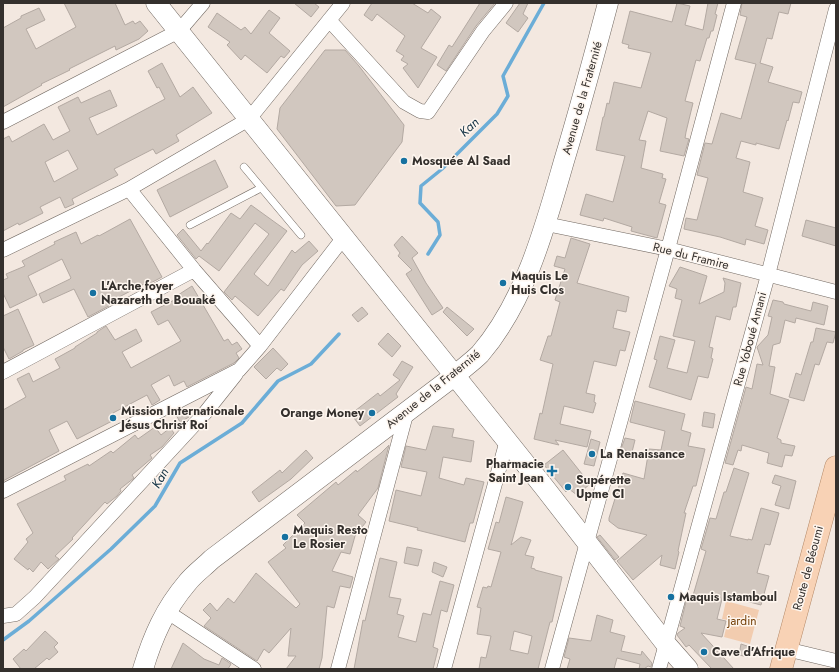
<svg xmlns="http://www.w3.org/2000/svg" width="839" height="672" viewBox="0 0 839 672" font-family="Jost,sans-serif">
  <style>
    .green { fill: #f2ccaf }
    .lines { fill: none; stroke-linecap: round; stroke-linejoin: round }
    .stream { stroke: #6badd7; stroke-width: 3.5 }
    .building { fill: #d1c7bf; stroke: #b3a9a2; fill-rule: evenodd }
    .lane-casing { stroke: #736a63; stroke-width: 8 }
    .street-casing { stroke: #736a63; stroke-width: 15 }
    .secondary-casing { stroke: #736a63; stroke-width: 21 }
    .primary-casing { stroke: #b18665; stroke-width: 23 }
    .lane { stroke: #fff; stroke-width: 7 }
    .street { stroke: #fff; stroke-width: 14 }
    .secondary { stroke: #fff; stroke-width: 20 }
    .primary { stroke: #f8d2b5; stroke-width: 22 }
    .poi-dot { fill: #1671a0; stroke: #fef6ef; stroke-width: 1.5 }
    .labels { text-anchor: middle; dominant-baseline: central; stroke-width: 3; stroke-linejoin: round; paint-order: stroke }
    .street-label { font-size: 12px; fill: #34302d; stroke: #fef6ef }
    .poi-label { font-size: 12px; font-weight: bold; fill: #34302d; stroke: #fef6ef; text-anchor: start }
    .park-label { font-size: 12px; fill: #703a01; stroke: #fef6ef }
    .water-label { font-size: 13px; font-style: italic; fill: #153345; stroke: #fef6ef }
  </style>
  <rect width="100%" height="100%" fill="#f3e8e0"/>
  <!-- green -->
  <path class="green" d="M726,601l33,9 -9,34 -26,-7 4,-17 -6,-1z"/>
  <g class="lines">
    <!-- stream -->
    <path class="stream" d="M428,254l12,-19 -2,-13 -18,-19 1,-17 21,-17 55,-55 11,-18 -5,-20 41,-73
      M3,640l26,-19 82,-72 44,-43 25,-43 62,-40 36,-42 33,-17 28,-30"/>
  </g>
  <!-- building -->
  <path class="building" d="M64,3h51l10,22 8,-4 2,3 5,-3 8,10 -9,8 -23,11 -1,-4 -46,23 1,1 -29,14 1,1 -39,22v-79l18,-10v-2l18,-8 6,12 -19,9 10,20 40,-22z
    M294,3h20l5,4 -8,10z
    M372,3h40l16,10 3,-4 10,8 -20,31 16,9 -19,31 -15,-20 5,-4 -7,-4 3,-4 -8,-5 9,-15 -28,-22 -5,7 -8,-6z
    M480,3h15l-19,23 -30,45 -9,-6 12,-20 3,2z
    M520,3h8l-5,11 5,4 -10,14 -12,-9z
    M677,3l13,3 -5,19 18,5 5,-27h10l-3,11 2,1 -4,16h-2l-2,7h-2l-7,23 -4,-1 -11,41 8,2 -7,29 -1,6 4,1 -5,17 -24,-5 7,-33 -19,-7 -9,29 7,1 -5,27 22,6 -1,4 4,1 -7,24 7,2 -9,33 -26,-7 1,-4 -28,-9 -1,3 -23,-6 6,-21 27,8 12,-46 -29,-6 7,-33h1l3,-14 2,1 5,-22 27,6 10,-35 -23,-5 1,-3 -7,-2 8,-32 42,11z
    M742,3h49l-3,11 -9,-2 -7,27 -5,-1 -7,25 13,4 -5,15 34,10 -3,11 -6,-1 -5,19 -1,-1 -8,29 -23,-6v2l-15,-4 -5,17 14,4 -7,30 20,6 -8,28 13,4 -4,14 -18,-5 -1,6 -25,-8 -36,-8 2,-11 11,2 11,-42 -11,-3 8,-32 7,1 9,-31 20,6 15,-55 -21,-5 12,-42 -7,-2z
    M269,10l11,8 -11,15 21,18 -6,7 -3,-2 -14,17 -22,-18 -4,5 -14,-15 3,-3 -22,-15 9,-14 24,17 4,-3 6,7z
    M325,50h20l14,16 45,59 -2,17 -47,63 -19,1 -59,-77 3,-21z
    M162,63l18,34 13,-10 19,26 -36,22 3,6 -23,13 -3,-5 -39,20 4,6 -46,24 2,5 -9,4 -5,-11 -20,10 3,6 -24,12 -1,-2 -15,8v-92l6,-3 3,6 32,-18 9,16 17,-9 -12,-24 20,-10 3,6 29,-13 7,16 -28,12 8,17 68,-36 -6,-12 -2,1 -9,-17zM68,150l10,19 -24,13 -9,-20z
    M215,160l13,27 -58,30 -13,-27z
    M251,205l36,26 -33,43 14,12 24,-36 3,3 14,-12 9,10 -16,14 -18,26 -3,-2 -23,27 -23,-20 -3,4 -8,-8 45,-58 -14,-11 -36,48 -20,-15 -3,3 -19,-24 6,-6 18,22 6,-8 1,1 23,-31 9,6z
    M130,219l32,58 -17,9 -1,-2 -25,13 1,3 -32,17 -14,-28 -31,14 -4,-9 31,-15 1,-1 -9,-19 -34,17 9,19 -27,13 -7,-15v-13l5,-2 -2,-4 19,-8 -3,-5 33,-17 -1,-2 22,-10 5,12 17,-9 1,1z
    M806,220l30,8v18l-34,-10z
    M402,236l16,17 -6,5 14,25 17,25 -11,7 -26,-41 6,-4 -14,-14 2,-3 -6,-8z
    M571,238l19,6 -13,39 52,14 -3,15 -9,-2 -4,18 17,4 -5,19 -5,-1 -4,16 -22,-5 -8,32 9,2 -1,7 2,1 -3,10 -29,-7 -4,18 31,7 -4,16 -32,-7 4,5 -25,-6 6,-26 2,1 11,-50 -13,-4 8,-24h3l9,-34 -5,-2 10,-31 -11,-3 3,-10 8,2z
    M680,267l27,9 -8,28 25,-12 1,-9 -2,-5 18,5 -5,24h-3l-3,13 -14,-4 -7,31 4,1 -2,10 2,1 -5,19 -10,-2 -7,24 -42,-13 8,-27 -3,-1 6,-23 15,4 -8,28 20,5 8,-32 -22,-5 9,-36 -7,-2 2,-9 -8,-3z
    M192,286l32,55 4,-2 4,6 5,-3 5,7 -6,4 3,5 -5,5 -47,24 -3,-6 -10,5 -5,-11 -18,10 9,15 -8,5 -5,-10 -34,18 3,6 -39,20 -10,-18 -18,9 10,21 -56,30v-71l23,-13 -9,-18 12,-6 4,9 27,-14 -5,-9 20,-11v-1l22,-14v-1l9,-6 9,14 21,-11 6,12 -20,11 9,16 50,-27 -13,-21 -10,5 -7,-13 29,-15 -2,-2z
    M773,300l10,2 1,2 27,7 2,-9 15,4 -4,19 -28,-7 -1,5 -10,-3 -5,23 -7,2 -4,21 6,1 -5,27 19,6 -12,38 4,2v3l14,3 -3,10 -7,-1 -3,12 -15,-4 2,-10 -27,-8 -1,6 -3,-1 -5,15 -8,-2 21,-76 6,2 5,-25 6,1 -6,-18 11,-12 4,-18 -4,-1z
    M362,307l6,7 -10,8 -6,-7z
    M447,307l27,22 -7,7 -24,-24z
    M18,309l16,36 -11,5v1l-14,8 -6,-12v-31z
    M816,328l20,4 -3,11 -6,-1 -8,23 -4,-1 -11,37 -15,-4 7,-24 5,2 10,-33h2z
    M388,333l13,13 -9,11 -14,-13z
    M273,348l15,16 -7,7 -4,-3 -11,11 -12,-12z
    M402,361l11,6 -17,27 2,3 -38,29 -9,-12 27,-21 2,3 20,-16 -7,-5z
    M635,401l50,13 -4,16 10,3 -3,13 17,3 -9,37h-3l-9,27h2l-8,38 1,1 -4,17 -15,-4 2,-10 -29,25 -16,-19 30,-26 -29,-7 -9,-7v-3l14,-45 21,6 5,-30 12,1 4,-19 -35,-9z
    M183,408l6,9 -9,5 -5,-9z
    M704,412l11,2 -2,14 -11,-2z
    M433,426l21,3 -2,8 22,4 -3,21 -28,-5 -4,21 25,7 2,-7 18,4 -11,41h-3l-5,19 -48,-12 1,-2 -29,-7 7,-31 25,6 6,-24 -26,-5 5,-21 20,4z
    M155,427l6,8 9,-7 4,5 -12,14 -12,8 2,3 -20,17 2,3 -14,11 1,2 -4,5 -10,8 -2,-2 -33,36 1,1 -18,17 4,3 -11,10 -7,-7 -8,10 -4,-4 -1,2 -14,-11 14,-17 -2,-3 7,-6 -16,-29 49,-24 -2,-4 24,-12 1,2 22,-15 2,2 22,-18 3,4z
    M625,438l10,2 -3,12 -11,-3z
    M591,439l9,3 -6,24 -10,-2z
    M389,445l-11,43 -20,27 8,7 -11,14 -5,18 -9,-2 -9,19 21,6 -3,11 -10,-2 -6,22 -7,-2 -5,52 -3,11h-33l10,-13h-8l3,-28 -22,25 -5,-4 -7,12 -53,-35 7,-8 -8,-8 7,-7 7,8 11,-13 6,5 22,-30 40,35 4,-4 -32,-42 18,-14 -3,-3 22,-22 -8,-8 39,-33 2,3 18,-15 1,2 24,-19z
    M306,450l7,8 -22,21 -32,23 -7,-10 28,-22 2,3z
    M563,450l27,34 -13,11 -8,-6 -3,3 -22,-27z
    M734,468l15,5 -19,63 18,4v-1l4,1 9,-32 18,5 -9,32 -5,-1 -8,29 12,3 -8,29 -38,-10 -6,24 9,2 -4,16 -21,-4 33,36h-22l-23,-24 -3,2 -9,-12 1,-2 7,-5 -5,-2 7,-28 5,1 14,-48 -5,-2 9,-31 6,1 8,-27h2z
    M775,475l21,6 -7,28 -14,-4 6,-19 -9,-3z
    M506,497l17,5 -12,43 10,-8 10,3 -6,15 9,2 -3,11 4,1v1l27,7 -10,45h-2l-12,47h-59l2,-12 5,1 5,-22 -14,-2 4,-26 -4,-1 6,-20 4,1 1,-2 3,1 10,-35 -13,-3 8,-27 3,1zM514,631l18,5 -4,18 -18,-4z
    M600,535l19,22 -4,3 -18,-23z
    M407,547l15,3 -4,16 -14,-3z
    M380,558l17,4 -8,35 12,2 -4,15 7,2 -6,21 18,5 7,-29 8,2 9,-34 14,4 -7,27 -6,-2 -8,37 5,2 -5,20h-79l9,-49 2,1z
    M434,562l13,5 -4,10 -11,-5z
    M597,615l16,5 -3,12 15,4 -4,15 20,4 1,-4 10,12 -1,4 -3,-1 -4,3h-5l1,-5 -23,-6 -3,11h-47l3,-10 -6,-2 5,-19 22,3z
    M45,631l13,12 -4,4 4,5 -9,8 -2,-2 -13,11h-13l-8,-10 11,-10 2,2z
    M183,643l21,16 15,6 3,-7 9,6 -3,5h-57z
    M741,644l9,3 -2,10 -9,-2z"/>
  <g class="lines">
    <!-- lane casing -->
    <g class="lane-casing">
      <path id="lane" d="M244,167l57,68
        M190,225l71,-37"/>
    </g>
    <!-- street casing -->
    <g class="street-casing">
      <path id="street" d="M329,20l75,82 16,9 8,1 55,-81 23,-28
        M3,122l176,-91 24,-28
        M129,189l65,81 66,76
        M546,224l122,25 168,43
        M3,250l126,-61 120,-70 94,-116
        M3,372l191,-102
        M3,491l236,-121 21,-24 84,-109
        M166,611l88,58
        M3,616l13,-2 19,-17 170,-184 31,-39
        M786,649l50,12
        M338,669l69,-258
        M444,669l63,-229
        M552,669l116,-420 66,-246
        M659,669l109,-394 68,-266"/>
    </g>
    <!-- secondary casing -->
    <g class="secondary-casing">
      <path id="secondary" d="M156,3l388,484 122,157 22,25
        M143,669c10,-33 22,-60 44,-86 7,-9 17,-16 25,-24l242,-183c8,-7 18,-14 26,-22 46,-54 65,-127 84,-193 16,-53 30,-105 44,-158"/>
    </g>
    <!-- primary casing -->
    <g class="primary-casing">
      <path id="primary" d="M781,669l55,-202"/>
    </g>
    <!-- lane -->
    <use href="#lane" class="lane"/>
    <!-- street -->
    <use href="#street" class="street"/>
    <!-- secondary -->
    <use href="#secondary" class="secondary"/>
    <!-- primary -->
    <use href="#primary" class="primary"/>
  </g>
  <!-- markers -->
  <g class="poi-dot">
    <circle cx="404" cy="161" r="4"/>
    <circle cx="503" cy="283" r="4"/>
    <circle cx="93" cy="293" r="4"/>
    <circle cx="372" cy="413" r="4"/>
    <circle cx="113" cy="418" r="4"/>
    <circle cx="592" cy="454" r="4"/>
    <path d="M550 465h4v4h4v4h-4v4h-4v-4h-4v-4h4z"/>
    <circle cx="568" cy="487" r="4"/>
    <circle cx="285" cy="537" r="4"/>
    <circle cx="671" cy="597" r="4"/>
    <circle cx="704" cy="652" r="4"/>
  </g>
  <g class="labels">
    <!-- street labels -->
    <g class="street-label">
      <text transform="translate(582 98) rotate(-74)">Avenue de la Fraternité</text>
      <text transform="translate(691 256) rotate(14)">Rue du Framire</text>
      <text transform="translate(750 339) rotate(-75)">Rue Yoboué Amani</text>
      <text transform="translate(433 389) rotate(-39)">Avenue de la Fraternité</text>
      <text transform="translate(808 568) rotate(-75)">Route de Béoumi</text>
    </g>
    <!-- poi labels -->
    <g class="poi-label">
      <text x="412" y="161">Mosquée Al Saad</text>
      <text x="511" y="276">Maquis Le<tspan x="511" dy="14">Huis Clos</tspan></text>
      <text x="101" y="286">L'Arche,foyer<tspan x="101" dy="14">Nazareth de Bouaké</tspan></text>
      <text x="121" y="411">Mission Internationale<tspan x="121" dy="14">Jésus Christ Roi</tspan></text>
      <text x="364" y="413" text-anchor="end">Orange Money</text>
      <text x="600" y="454">La Renaissance</text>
      <text x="544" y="464" text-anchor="end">Pharmacie<tspan x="544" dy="14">Saint Jean</tspan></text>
      <text x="576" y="480">Supérette<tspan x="576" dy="14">Upme CI</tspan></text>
      <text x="293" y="530">Maquis Resto<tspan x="293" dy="14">Le Rosier</tspan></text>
      <text x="679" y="597">Maquis Istamboul</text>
      <text x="712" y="652">Cave d'Afrique</text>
    </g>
    <!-- park labels -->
    <g class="park-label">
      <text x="742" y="621">jardin</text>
    </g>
    <!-- water labels -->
    <g class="water-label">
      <text transform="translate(469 127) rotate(-43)">Kan</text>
      <text transform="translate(160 478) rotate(-60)">Kan</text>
    </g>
  </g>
  <!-- border -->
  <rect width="839" height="672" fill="none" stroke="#34302d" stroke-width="8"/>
</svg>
